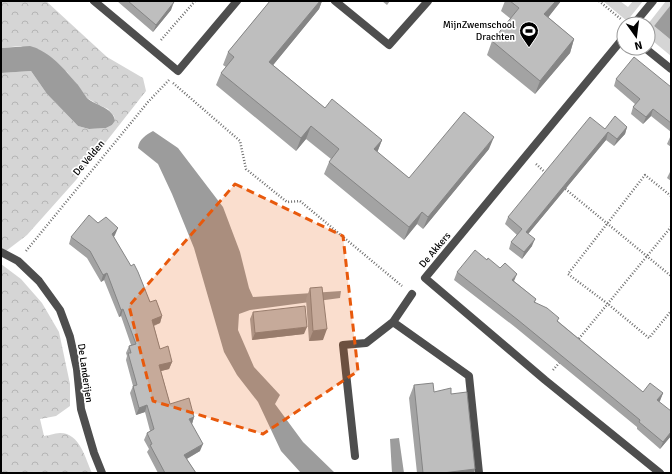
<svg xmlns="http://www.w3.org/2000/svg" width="672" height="474" viewBox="0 0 672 474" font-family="Signika,sans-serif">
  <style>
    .grass { fill: #d5d5d5 }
    .park { fill: url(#park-crowns) }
    .water { fill: #9c9c9c }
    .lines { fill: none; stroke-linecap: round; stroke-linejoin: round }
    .path { stroke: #707070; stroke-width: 2.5; stroke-dasharray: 1 2; stroke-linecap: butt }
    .service { stroke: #4e4e4e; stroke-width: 8 }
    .minor { stroke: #4e4e4e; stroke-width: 8 }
    .wall { fill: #a3a3a3 }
    .shaded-wall { fill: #858585 }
    .building { fill: #bebebe; stroke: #858585 }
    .marked { fill: #e8590c; fill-opacity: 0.2; stroke: #e8590c; stroke-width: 3; stroke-dasharray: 8 5; stroke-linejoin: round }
    .labels { text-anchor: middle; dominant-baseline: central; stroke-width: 3.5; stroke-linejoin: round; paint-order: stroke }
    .poi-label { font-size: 10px; fill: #000; stroke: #fff; text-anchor: end }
    .street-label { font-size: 10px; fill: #000; stroke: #fff }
  </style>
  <defs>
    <pattern id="park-crowns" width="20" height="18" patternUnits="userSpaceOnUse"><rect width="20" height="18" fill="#d5d5d5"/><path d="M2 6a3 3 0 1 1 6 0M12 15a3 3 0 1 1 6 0" fill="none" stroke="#b5b5b5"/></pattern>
  </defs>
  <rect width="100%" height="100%" fill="#fff"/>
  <!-- grass -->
  <path class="grass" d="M603,1h17l8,6 5,-6h10l-16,20z
    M666,1h5v5l-17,20 17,14v16l-23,-19v-13z"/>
  <!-- park -->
  <path class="park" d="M1,1h45l61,56 36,21 3,13 -70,89 -49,55 -21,16 -5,-4v-174l30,-2 16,23 31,32 11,3 17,-1 6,-3 3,-4 -1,-5 -6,-7 -11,-5 -10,-6 -20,-26 -46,-26 -20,2z
    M1,264l20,15 21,24 17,29 11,52v22l-14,10 -16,3 4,17c5,0 10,-3 16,-3 20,0 25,25 32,40h-91z"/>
  <!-- water -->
  <path class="water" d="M670,6h1v34l-17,-14z
    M30,46c21,6 34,23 48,39 3,4 6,9 9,13 9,8 26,9 28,23l-3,4 -6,3 -17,1 -11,-3 -31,-32 -16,-23 -30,2v-25z
    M153,131l25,17 45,59 17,45 9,36 4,9 88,-6 -1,7 -90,12 -11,4 -1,16 16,37 26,28 -5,9 28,38 32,31h-34l-20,-22 -23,-49 -21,-27 -13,-23 -30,-104 -22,-54 -14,-30 -20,-16c1,-9 8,-13 15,-17z
    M399,438l5,35h-12l-2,-34z"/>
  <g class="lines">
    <!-- path -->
    <path class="path" d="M599,1l23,19
      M161,40l34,-39
      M173,83l67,58 6,28 41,33 13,-1 102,85
      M536,164l11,10
      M563,187l108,89
      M671,196l-26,-21 -77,99 40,30 41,34 22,-27
      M26,251l122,-149 21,-22
      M577,341l94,-114
      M553,370l7,-8"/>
    <!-- service -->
    <path class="service" d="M335,1l54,44 39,-44
      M393,322l76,54 10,97
      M355,456l-12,-111 23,-2 27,-21 19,-28"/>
    <!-- minor -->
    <path class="minor" d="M94,1l84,70 59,-70
      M634,24l19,-23
      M624,37l-199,241 120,102 115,93
      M645,48l26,21
      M1,252l17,9 21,20 21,29 10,27 7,32 4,40 13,44 8,20"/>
  </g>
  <!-- wall -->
  <path class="wall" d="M117,1h55l-1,9 -18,22z
    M270,1h52l-3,8 -46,56 52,43 57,32 -5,12 32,26 80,-29 -66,80 -6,-5 -13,16 -80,-66 5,-12 2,-3 -25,-20 -10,12 -80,-66 5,-12 5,-6 -3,-2 5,-13z
    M382,1h8l-3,4z
    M505,1h56l-13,16 26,22 -4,14 -35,41 -48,-39 5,-14 19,-22 -10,-8z
    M616,79l55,8v45l-20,-16 -8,8 -12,-10 2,-7 2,-3 -21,-18z
    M627,127l-2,7 -11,12 -8,-6 -78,94 4,12 -10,13 -13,-10 2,-7 6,-7 -12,-11 3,-7 97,-88z
    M671,135v12l-4,-3z
    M671,170v11l-4,-3z
    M115,235l-1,2 36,65 12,14 -2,7 -6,3 6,23 12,13 -3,7 -8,2 9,33 24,13 -2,7 8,27 -13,8 9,14h-38l-11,-21 2,-3 -5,-9 3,-7 3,-2 -5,-19 -9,3 -6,-22 3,-7 -7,-26 1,-4 -1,-3 3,-7 2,-1 -10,-29 -2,1 -15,-37 -3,2 -14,-24 -18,-14 2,-7z
    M487,260l27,21 22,18 -1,3 108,90 20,1 -4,9 12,34 -11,13 -23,-20v-2l-122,-100 -61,-47 3,-8z
    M310,288l13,52 -14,1 -3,-42z
    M253,312l51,22 -52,6 -2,-21z
    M414,385l20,7 17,2 24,75 -1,4h-57l-8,-75z"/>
  <!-- shaded-wall -->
  <path class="shaded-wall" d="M320,1h2l-3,8 -54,66 4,-13z
    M556,1h5l-21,27 4,-14z
    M174,2l-3,8 -18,22 3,-7z
    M574,39l-4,14 -35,41 5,-13z
    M653,109l-2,7 -8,8 3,-7z
    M311,126l-5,13 -10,12 5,-13z
    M627,127l-2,7 -11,12 3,-7z
    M608,132l-2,8 -82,99 2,-7z
    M494,137l-5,12 -66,80 5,-12z
    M382,140l-5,13 -3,-4z
    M422,212l-5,12 -13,16 5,-13z
    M118,228l-3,7 -6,6 3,-7z
    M535,239l-3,7 -10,13 2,-7z
    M107,273l-3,7 -3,2 2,-7z
    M517,274l-3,7 -4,6 2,-7z
    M123,309l-2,7 -2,1 2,-7z
    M162,316l-2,7 -11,4 3,-7z
    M307,327l-3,7 -52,6 3,-7z
    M327,329l-4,11 -14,1 4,-10z
    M172,362l-3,7 -12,3 2,-7z
    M663,393l-3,8 -5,7 2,-8z
    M147,405l-2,7 -9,3 3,-7z
    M194,417l-2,7 -3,-5z
    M671,432v4l-11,13 3,-7z
    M203,444l-3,7 -19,11 3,-7z
    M475,469l-1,4h-31z"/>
  <!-- building -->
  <path class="building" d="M128,1h44l2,1 -18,23z
    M270,1h50l-51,61 56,46 7,-9 50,41 -8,9 35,29 55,-66 30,25 -66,80 -6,-5 -13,15 -80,-65 10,-13 -28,-23 -10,12 -80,-65 13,-16 -6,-5z
    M510,1h46l-12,13 30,25 -34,42 -48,-40 27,-33z
    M634,57l37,30v36l-18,-14 -7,8 -13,-10 7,-8 -24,-20z
    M615,116l12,11 -10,12 -9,-7 -82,100 9,7 -11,13 -13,-10 11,-13 -14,-12 82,-100 15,12z
    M89,215l9,8 8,-6 12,11 -6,6 19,32 3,-2 4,8 12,30 6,-2 6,16 -10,4 8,29 8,-3 4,16 -13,3 11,39 19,-6 5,19 -5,2 14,25 -19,11 12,18h-31l-15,-28 2,-1 -5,-11 7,-4 -7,-24 -8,3 -6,-22 4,-1 -9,-32h3l-2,-7 7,-2 -13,-35 -2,1 -14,-37 -4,2 -13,-24 -19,-14z
    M475,250l12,10 1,-2 12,10 5,-5 12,11 -5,6 24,19 -2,3 13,6 12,10 -2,3 86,71 7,-9 13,10 -6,7 14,11v21l-8,10 -24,-20 1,-2 -122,-100 -61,-48z
    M322,287l5,42 -14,2 -3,-43z
    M305,306l2,21 -52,6 -2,-21z
    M433,383l1,9 17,-4v6l16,-2 8,77 -32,4h-20l-9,-88z"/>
  <!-- marked area -->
  <path class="marked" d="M235,184l108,52 15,135 -95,63 -110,-33 -24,-95z"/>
  <!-- icons -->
  <defs>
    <g id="stadium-pin" transform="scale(1)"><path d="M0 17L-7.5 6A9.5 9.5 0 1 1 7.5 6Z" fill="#000" stroke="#fff"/><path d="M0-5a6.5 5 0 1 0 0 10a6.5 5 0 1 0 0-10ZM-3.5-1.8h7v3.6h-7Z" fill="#fff"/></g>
  </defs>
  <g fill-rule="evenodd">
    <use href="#stadium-pin" x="529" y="31"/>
  </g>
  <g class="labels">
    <!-- poi labels -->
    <g class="poi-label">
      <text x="515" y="25">MijnZwemschool<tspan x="515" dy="12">Drachten</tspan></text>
    </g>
    <!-- street labels -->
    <g class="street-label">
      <text transform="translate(89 158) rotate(-50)">De Velden</text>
      <text transform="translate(435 250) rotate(-50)">De Akkers</text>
      <text transform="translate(85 373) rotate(82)">De Landerijen</text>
    </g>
  </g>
  <!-- border -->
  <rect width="672" height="474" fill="none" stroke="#000000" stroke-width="4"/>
  <!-- north arrow -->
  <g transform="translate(636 36) rotate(166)"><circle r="19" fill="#ffffff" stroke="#999999"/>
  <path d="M0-3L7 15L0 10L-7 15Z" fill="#000000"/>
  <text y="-6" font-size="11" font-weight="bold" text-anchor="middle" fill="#000000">N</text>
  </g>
</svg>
